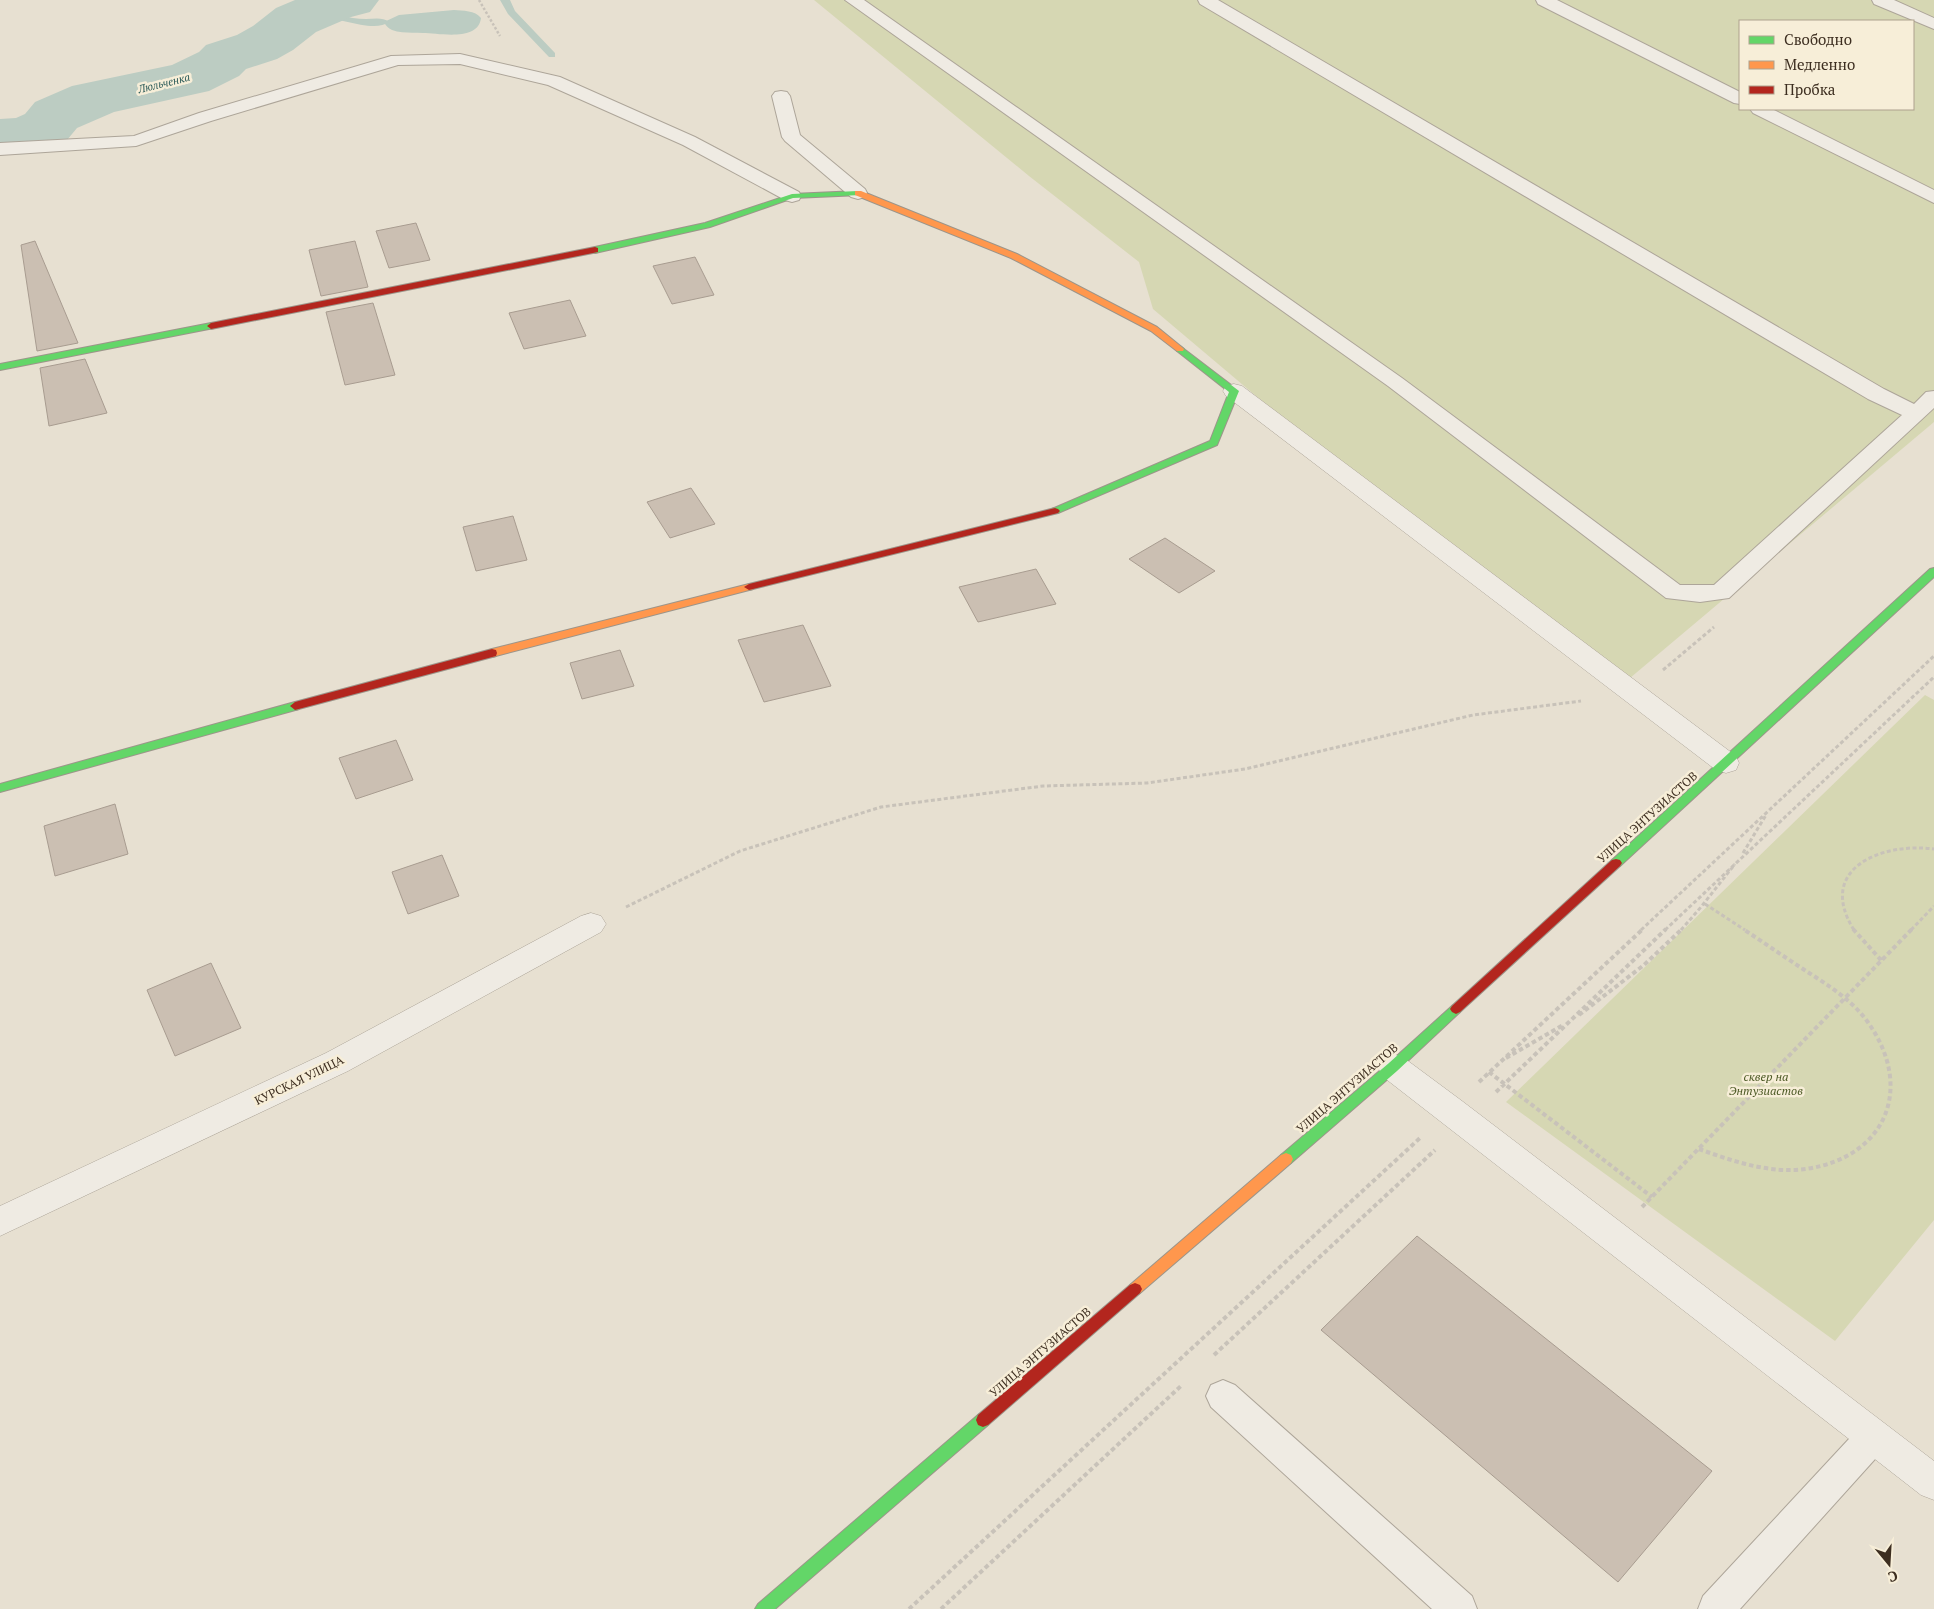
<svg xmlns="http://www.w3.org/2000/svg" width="1934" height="1609" viewBox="0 0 1934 1609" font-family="'PT Serif',serif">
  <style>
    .green { fill: #d6d7b3; fill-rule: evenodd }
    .water { fill: #bcccc2 }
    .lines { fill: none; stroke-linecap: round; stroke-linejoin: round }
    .stream { fill: #bcccc2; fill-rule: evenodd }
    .river { fill: #bcccc2; fill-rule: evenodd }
    .building { fill: #cbbfb2; stroke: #a89c90 }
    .lane-casing { stroke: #ada599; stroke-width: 2 }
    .street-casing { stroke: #ada599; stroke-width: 1 }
    .fast-casing { stroke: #9c958a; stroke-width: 2 }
    .slow-casing { stroke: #9c958a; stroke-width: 2 }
    .jam-casing { stroke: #9c958a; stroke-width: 2 }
    .path-far2 { stroke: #c8c2b9; stroke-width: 2.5; stroke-dasharray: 2.5 2; stroke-linecap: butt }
    .path-far1 { stroke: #c8c2b9; stroke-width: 3; stroke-dasharray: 4 2.5; stroke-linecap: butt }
    .path { stroke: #c8c2b9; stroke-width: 4; stroke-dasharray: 4.5 3; stroke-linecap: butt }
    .lane { fill: #efebe3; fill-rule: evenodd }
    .street { fill: #efebe3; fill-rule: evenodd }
    .fast { fill: #63d668; fill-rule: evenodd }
    .slow { fill: #ff974d; fill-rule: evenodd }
    .jam { fill: #b3261e; fill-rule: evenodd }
    .labels { text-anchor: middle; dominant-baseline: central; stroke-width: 5; stroke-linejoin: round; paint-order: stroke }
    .far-water-label { font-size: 11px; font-style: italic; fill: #2f5d5a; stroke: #f7eed8 }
    .street-label { font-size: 12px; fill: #3d2e20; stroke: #f7eed8 }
    .park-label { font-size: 12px; font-style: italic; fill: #4d5a26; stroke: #f7eed8 }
  </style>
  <rect width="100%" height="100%" fill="#e7e0d1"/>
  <!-- green -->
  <path class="green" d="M814,0h1120v422l-304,256 -329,-244 -148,-125 -14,-47 -110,-86zM1740,21h173v88h-173z
    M1925,695l9,5v520l-99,121 -329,-239z"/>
  <!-- water -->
  <path class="water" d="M454,10c9,1 21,0 27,8 -3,24 -42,15 -58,15 -11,-1 -21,1 -31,-3 -4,-2 -6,-4 -8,-8l15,-7z"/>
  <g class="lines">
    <!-- stream -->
    <path class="stream" d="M305,0h10l-4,6v6c19,-1 36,7 55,7 8,0 17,-2 23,3 -14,11 -50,-4 -66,-5 -6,0 -13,1 -19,0l-3,-11z
      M500,0h10l5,11 40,42v4h-6l-41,-43z"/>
    <!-- river -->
    <path class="river" d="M295,0h84l-9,12 -19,5 -35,15 -23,18 -16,9 -31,10 -7,7 -30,15 -95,21 -37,16 -10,12 -21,9 -21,5 -25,1v-36l16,-1 9,-4 10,-12 37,-16 100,-21 27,-13 7,-7 31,-10 16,-9 23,-18z"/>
  </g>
  <!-- building -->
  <path class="building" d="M416,223l14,37 -41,8 -13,-37z
    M35,241l43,102 -41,8 -16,-106z
    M355,241l13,46 -47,9 -12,-46z
    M695,257l19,38 -42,9 -19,-38z
    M570,300l16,36 -62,13 -15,-36z
    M373,303l22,72 -50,10 -19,-73z
    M85,359l22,54 -58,13 -9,-58z
    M691,488l24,36 -45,14 -23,-36z
    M513,516l14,44 -51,11 -13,-44z
    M1165,538l50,33 -36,22 -50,-34z
    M1036,569l20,35 -78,18 -19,-35z
    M803,625l28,61 -67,16 -26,-62z
    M620,650l14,36 -52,13 -12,-36z
    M396,740l17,40 -57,19 -17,-41z
    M115,804l13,50 -73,22 -11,-50z
    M442,855l17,41 -51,18 -16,-42z
    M211,963l30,65 -66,28 -28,-66z
    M1417,1236l295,235 -94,111 -297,-252z"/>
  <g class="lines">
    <!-- lane casing -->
    <g class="lane-casing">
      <path id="lane" d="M845,0h19l538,378 278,207h34l188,-170 -34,-16 -668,-395 -2,-4h20l666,389 30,15 12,-12 8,-1v17l-205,190 -29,4 -34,-4 -278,-212z
        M1536,0h21l183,92v12l-6,-1 -196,-99z
        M1872,0h22l40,18v11l-60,-25z
        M460,54l100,23 135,60 104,55 2,4 -2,4 -7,2 -7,-2 -102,-55 -135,-60 -88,-21 -62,1 -187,56 -75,25 -136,9v-12l134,-7 65,-23 192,-57z
        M781,91l6,1 3,4 10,39 65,54 2,4 -2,4 -7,2 -7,-2 -66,-56 -3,-4 -10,-41 3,-4z
        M1750,109h22l162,81v13l-181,-90z
        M1223,1380l12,5 237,211 5,13h-45l-221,-202 -5,-11 5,-11z
        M1873,1421l12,5 5,11 -5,11 -145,161h-42l5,-13 158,-170z"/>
    </g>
    <!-- street casing -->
    <g class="street-casing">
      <path id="street" d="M1234,384l8,2 494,370 3,7 -3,7 -10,3 -10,-3 -490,-374 -3,-5 3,-5z
        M591,913l10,3 5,8 -5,8 -253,139 -348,165v-30l326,-153 255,-137z
        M1393,1054l11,4 58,43 472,360v39l-13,-5 -539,-419 -4,-9 4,-9z"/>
    </g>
    <!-- fast casing -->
    <g class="fast-casing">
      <path id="fast" d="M858,191h3v4l-68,3 -83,29 -115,26 -4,-3 4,-3 110,-24 87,-29z
        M211,323l4,3 -1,2 -214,42v-6z
        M1180,346l59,45 -22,54 -159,68h-6l-2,-2 2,-2 158,-68 19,-49 -52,-41v-4z
        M1934,568v9l-314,289h-8l-2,-3 2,-3 318,-291z
        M295,702l4,1 1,3 -1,3 -299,83v-8z
        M1456,1004l4,2 2,3 -2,3 -63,59 -106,92 -5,2 -5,-2 -2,-4 2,-4 108,-92 63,-57z
        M983,1413l5,2 2,5 -2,5 -213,184h-20l3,-5 220,-189z"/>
    </g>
    <!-- slow casing -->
    <g class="slow-casing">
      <path id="slow" d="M855,191h6l156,63 140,73 27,22 -1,2h-6l-26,-20 -140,-73 -156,-63z
        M749,584l4,1 1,2 -1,2 -261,68 -5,-4 5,-4z
        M1286,1153l5,2 2,4 -2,4 -151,130 -5,2 -5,-2 -2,-4 2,-4 151,-130z"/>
    </g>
    <!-- jam casing -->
    <g class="jam-casing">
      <path id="jam" d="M595,247l3,1v4l-387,77 -4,-3 4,-3z
        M1055,508l3,1 2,2 -2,2 -309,77 -5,-3 5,-3z
        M492,649l4,1 1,3 -1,3 -201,54 -5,-4 5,-4z
        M1616,859l4,1 2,3 -2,3 -160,146 -4,2 -4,-2 -2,-3 2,-3 160,-146z
        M1135,1283l5,2 2,4 -2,4 -152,132 -5,2 -5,-2 -2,-5 2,-5 152,-130z"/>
    </g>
    <!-- path-far2 -->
    <path class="path-far2" d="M479,0l21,36"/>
    <!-- path-far1 -->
    <path class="path-far1" d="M1663,670l51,-43
      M1743,853l23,-38
      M1705,904l40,26
      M626,907l114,-56 141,-44 162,-21 104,-3 98,-14 228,-54 108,-14
      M1641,930l293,-274
      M1665,930l269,-253
      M1681,930l20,-23 34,-43
      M1854,930c-39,-62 29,-88 80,-81
      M1911,930l23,-24"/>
    <!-- path -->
    <path class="path" d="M1853,929l28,31
      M1579,1015l65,-50 38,-36
      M1506,1058l57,-33
      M1489,1072l163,125
      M1479,1082l164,-153
      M1496,1092l170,-163
      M1699,1149c33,12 71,25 107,20 81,-12 109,-82 61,-148 -16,-22 -41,-37 -64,-52 -20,-13 -40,-27 -60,-40
      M1642,1207l270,-278
      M1214,1355l221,-205
      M909,1609l511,-471
      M941,1609l241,-224"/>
    <!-- lane -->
    <use href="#lane" class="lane"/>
    <!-- street -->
    <use href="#street" class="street"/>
    <!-- fast -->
    <use href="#fast" class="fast"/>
    <!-- slow -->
    <use href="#slow" class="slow"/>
    <!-- jam -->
    <use href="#jam" class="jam"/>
  </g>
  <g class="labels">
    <!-- far-water labels -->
    <g class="far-water-label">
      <text transform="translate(164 83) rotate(-14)">Люльченка</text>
    </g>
    <!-- street labels -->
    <g class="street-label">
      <text transform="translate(1647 817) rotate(-42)">УЛИЦА ЭНТУЗИАСТОВ</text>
      <text transform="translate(299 1080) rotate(-26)">КУРСКАЯ УЛИЦА</text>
      <text transform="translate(1347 1088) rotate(-41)">УЛИЦА ЭНТУЗИАСТОВ</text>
      <text transform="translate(1040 1352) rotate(-41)">УЛИЦА ЭНТУЗИАСТОВ</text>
    </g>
    <!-- park labels -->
    <g class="park-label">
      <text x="1766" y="1076">сквер на<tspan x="1766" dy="14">Энтузиастов</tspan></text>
    </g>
  </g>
  <!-- legend -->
  <rect x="1739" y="20" width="175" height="90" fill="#f7eed8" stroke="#ada18e"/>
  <rect x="1749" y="36" width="25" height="8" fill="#63d668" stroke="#ada18e"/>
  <text x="1784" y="45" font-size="15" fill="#3d2e20">Свободно</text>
  <rect x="1749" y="61" width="25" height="8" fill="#ff974d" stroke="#ada18e"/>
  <text x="1784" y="70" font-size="15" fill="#3d2e20">Медленно</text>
  <rect x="1749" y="86" width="25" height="8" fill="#b3261e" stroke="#ada18e"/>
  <text x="1784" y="95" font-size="15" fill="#3d2e20">Пробка</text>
  <!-- north arrow -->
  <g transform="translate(1889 1564) rotate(162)" stroke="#f7eed8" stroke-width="4" paint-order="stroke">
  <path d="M0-4L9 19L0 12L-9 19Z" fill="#3d2e20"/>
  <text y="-8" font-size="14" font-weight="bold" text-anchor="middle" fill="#3d2e20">С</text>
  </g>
</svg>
